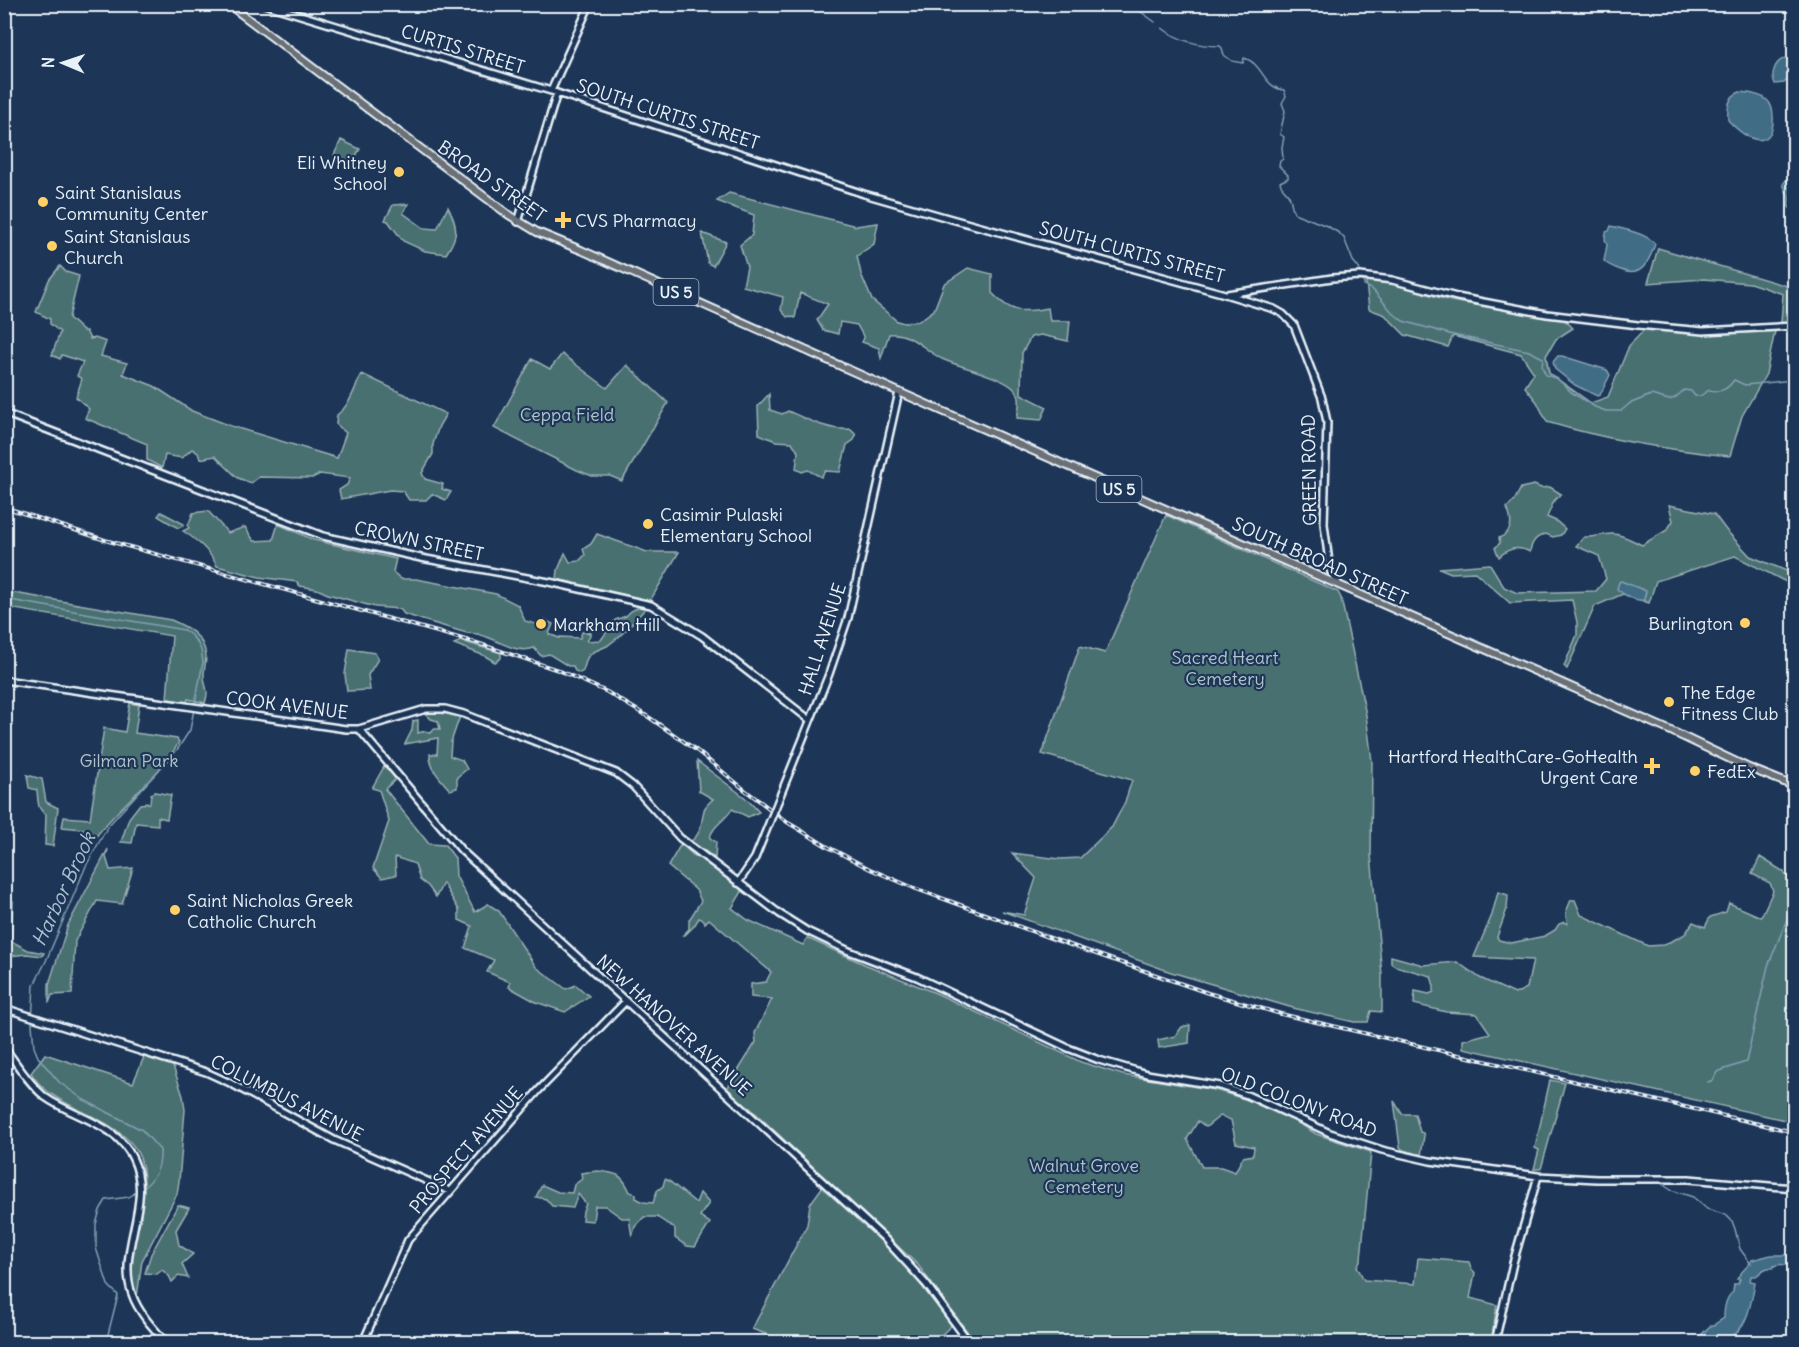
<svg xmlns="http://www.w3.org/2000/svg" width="1799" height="1347" viewBox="0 0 1799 1347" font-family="Delius,sans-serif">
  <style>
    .green { fill: #4a6f71; stroke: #99b0b4; stroke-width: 1.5; fill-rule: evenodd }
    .water { fill: #406c85; stroke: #83a1b3; stroke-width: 1.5 }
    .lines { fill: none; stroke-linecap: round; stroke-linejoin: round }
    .stream { stroke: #83a1b3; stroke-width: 1.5 }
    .secondary-casing { stroke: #e8f1f8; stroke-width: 10 }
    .primary-casing { stroke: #e8f1f8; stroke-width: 10 }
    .secondary { stroke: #1d3557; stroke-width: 5 }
    .primary { stroke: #6a7074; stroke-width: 6 }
    .rail-casing { stroke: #e8f1f8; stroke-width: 4 }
    .rail { stroke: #1d3557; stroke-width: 1.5; stroke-dasharray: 4.5; stroke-linecap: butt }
    .secondary-bridge-casing { stroke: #e8f1f8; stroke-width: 10; stroke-linecap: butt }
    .secondary-bridge { stroke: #1d3557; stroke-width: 5 }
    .poi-dot { fill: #ffd166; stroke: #1d3557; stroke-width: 2 }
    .labels { text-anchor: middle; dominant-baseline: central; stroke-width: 4.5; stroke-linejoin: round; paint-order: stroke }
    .shield { fill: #1d3557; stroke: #abb9c8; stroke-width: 1.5 }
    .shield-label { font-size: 16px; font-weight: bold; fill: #e8f1f8 }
    .street-label { font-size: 18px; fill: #e8f1f8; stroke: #1d3557 }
    .poi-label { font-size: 18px; fill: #e8f1f8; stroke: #1d3557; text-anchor: start }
    .park-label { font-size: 18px; fill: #b1c4c9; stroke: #1d3557 }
    .water-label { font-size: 20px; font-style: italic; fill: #adc2d0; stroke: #1d3557 }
  </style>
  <rect width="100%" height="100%" fill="#1d3557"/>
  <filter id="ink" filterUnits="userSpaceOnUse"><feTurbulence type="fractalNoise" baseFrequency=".0167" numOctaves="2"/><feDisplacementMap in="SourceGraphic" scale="12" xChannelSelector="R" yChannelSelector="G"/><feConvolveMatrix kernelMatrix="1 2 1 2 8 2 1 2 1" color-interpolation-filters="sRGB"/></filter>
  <g filter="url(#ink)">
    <!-- green -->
    <path class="green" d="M341,140l19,9 -9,15 -17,-9z
      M729,193l127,33 22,-3 -4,21 -17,12 4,18 11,26 25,21 7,2 15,-2 15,-11 10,-26 24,-16 24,6v19c19,20 29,20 56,15l2,13h20l-2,20 -27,-6 -10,2 -9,16 -1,41 26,13 -6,13 -24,-2c1,-8 5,-20 -1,-27 -10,-14 -57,-24 -74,-32 -18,-9 -32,-28 -53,-25l-8,24 -2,-10 -17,-6 2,-4 -7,-13 -17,-3 -2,12 -15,-4 -6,-10 11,-16 -28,-11 -5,25 -5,-2 -3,1 -6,-7 2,-13 -40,-11 4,-19 -7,-22 12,-10 2,-20 -37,-14z
      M408,204l-5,9 21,15 13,1 11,-22c10,19 11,28 -2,47l-21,-3 -22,-10 -15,-20 -3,-1 8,-15z
      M702,233l24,9 -13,24 -5,-3z
      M1658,248l136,40v34l-13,1 2,-29 -33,-11 -46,-4 -56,4z
      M60,266l6,6 13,4 -10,42 14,13h3l4,8 5,-1 11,4 -5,14 26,7 -4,11 31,12 38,25 39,15 106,32 9,-25 -10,-9 1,-9c15,-12 16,-25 25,-41l84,40 -7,12 -6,18v10l-11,19 3,6 18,5 -1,5 9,3 -5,8 -14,-6 -6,6h-17l-6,-9 -13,-1 -49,9 -2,-9 8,-5 3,-7 -30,-4 -8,4 -53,-1 -8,6 -13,-5 -23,-22 -15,3 -2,-6 -6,-4 -10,9 -17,-3 -3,13 -15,-8v-16l-62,-26 4,-9 -13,-12 6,-18 -5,-3 6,-14 -21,-7 -2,4 -8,-4 8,-23 -10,-8v-5l-14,-7 13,-32z
      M1348,279l46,5 57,17 113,18 9,9 -17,11 -10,17 3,17 42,30 17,-6 21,-51 16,-17 56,4 74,-2 -9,43 -24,42 -12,40c-62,-6 -123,-16 -183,-34l-10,-20 -12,-15 9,-14 -13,-19 -68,-18 -5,11 -43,-12 -20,-20 -16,-6 -3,-27z
      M562,354l45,34 20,-23 41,38 -46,78 -12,-5h-18l-15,-6 -83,-42 38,-69 18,10z
      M769,394l1,16 12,4 6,-3c18,8 41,20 62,18l6,6 -2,5 -7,5 -7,27 -15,-1 -4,6 -13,-7 -6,2 -6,-3 2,-17 -6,-10 -16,-1 -17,-7 -1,-28z
      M1534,485l7,3 9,-1 11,7 -7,7 -7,16 9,4 9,8 -4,6 -8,2 -7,-3c-10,3 -14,7 -16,18 -11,-6 -22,-4 -31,5l-4,-9 5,-5 -1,-5c15,-6 13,-18 8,-30l7,-7 7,-13z
      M1669,505l45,9 12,16 24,26 44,18v12l-59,-30 -79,25 -7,22 -26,-9 -28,12 -28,63 -3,-3 13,-31v-13l-5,-22 -62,3 -35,-31 -24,1 -12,-5 51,-4 14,23 13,6 79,-2 10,-12 -7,-23 -23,-10 8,-9c10,1 21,-4 30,-3 10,1 19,7 28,11l25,-15 6,-9z
      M208,511l20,22 17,-6 9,14 19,-1 5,-16 36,16 82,19 -3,13 8,7h15l80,15 22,11 7,16 17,5 3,-6 8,4 -4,10 10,4 1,-1 20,1 2,-6 9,1 -4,8 14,-1 14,-20 11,-4 5,-5 8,-4 7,1 -26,28 -13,10 -14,6 -6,6 -4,13 -3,2 -5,-2 -2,-5h-5l-19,-12 -8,2 -7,-8c-18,7 -37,-9 -53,-13 -5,-2 -10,-1 -14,-2 -21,-6 -42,-12 -63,-19l-4,-5 -25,-2 -47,-13 -11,-5 -17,-3 -3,-4 -38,-5 -42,-11c-8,-16 -19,-25 -34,-35l6,-3 -1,-2 5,-13z
      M161,512l23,12 -1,2 -5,2 -20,-12z
      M1166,515l172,77 3,6 25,117 6,46 -1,94 11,120v37l-11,-1 -3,11h-14l-61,-14 -122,-36 -169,-61 22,4 12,-37 -24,-25 48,6 20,-1 32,-31 13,-25 7,-22 -90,-26 38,-108 25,7z
      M597,534l50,18h32l-29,49 -93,-22 1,-9 7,-17 5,9 9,-1 6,-6 -2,-6 8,-5z
      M14,593l157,27c17,7 33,16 35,36 0,6 -2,13 -2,19 0,13 6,13 1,28l-17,-4 -1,3 -20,-3 5,-63 -163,-28 1,-14z
      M461,641l40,12v5l-6,4 -10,-6 -31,-12z
      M349,649l26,4 3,6 -10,16 2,15 -23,1 -2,-17z
      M130,703l9,2 -4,28 42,6 2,3c-21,37 -59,62 -84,96l-12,-9 -21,-2 2,-10 26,2 14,-91 21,4z
      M433,712l27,4 -9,26 -1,14 12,4 5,9 -10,8v11l-7,2c-9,-10 -21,-22 -20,-36h7l1,-16 -33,6 7,-14 1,-9 5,-1v13l7,-2 6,2 3,-4h6l-2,-8 -7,-2 -5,-5 -9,1v-2z
      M697,761l50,38 12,13 -11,5 -16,-8c-6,11 -20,17 -22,29l6,4 -1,16 -24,-17c11,-8 10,-18 13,-31 1,-4 6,-8 9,-11l-14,-8z
      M385,765l11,14 -11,10 44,55 16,1 10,13 1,18 19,36 13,-8 11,7 37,56 30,22 10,-4 13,11 -24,16 -29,-10 -27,-15 1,-5 -23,-10 7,-12 -29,-12 7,-22 -13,-6v-10l-16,-27 -7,14 -8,-11 -8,-6 -5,-16 -20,-7 1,18 -14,3 -9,-10 16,-47 -10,-31 -7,-2z
      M27,775l15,4 4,23 12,6 -5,38 -8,-1 1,-31c-9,-4 -8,-14 -9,-24l-8,-2z
      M155,792l16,3 -4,24 -9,-2v8l-22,-2 -4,20 -11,-1 8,-24 11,-14 10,-1 1,-9z
      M681,844l12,11 6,3 44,32 -11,18 16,12 55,25 4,-7 57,26 74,30 143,68 42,13 92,15 33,10 51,23 17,11 55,18 -10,107 -4,7 7,14 51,4 3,-26 51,4 2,6 4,5 -5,25 27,7 -6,37h-152l-1,-1 -15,1h-348l-57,-77 -169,-158h-3l-20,-17 30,-48 -1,-9 17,-34 -21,-2v-13l15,-2 5,-10 -62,-53 -4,4 -1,-3 -5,-2 -5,8 -9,9h-2l6,-6v-9l12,-19 -5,-11 -28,-24zM1220,1116l11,4 5,23 18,4 -1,8 -10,2 -8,15 -14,-5h-19l-15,-28 11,-18 8,6z
      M108,849l-2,8 4,13 23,-2 -11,36 -25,-3 -22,40 -3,53 -20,1 -3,8v-19l19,-59z
      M1760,857l24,15 1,3 9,4v243l-331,-74v-8l27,-7 -13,-19 -31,-2 -32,-8 1,-13 14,3 5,-2v-6l-3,-10 -36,-10 -4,-3v-7l32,9 34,-3 23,16 35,16 12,-6 6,-28 -59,-3 18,-42 6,-23 10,3 -1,14 -10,28 2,3 12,3 34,-7 10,-6 4,-6 5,-2 3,2 -1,-12 5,-12h4l6,15 67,31 15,-1 17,-8 6,-4 7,-11 12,5 5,-10 16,-5 3,-9 32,14 12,-26 -3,-8 -18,-9z
      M5,901h8l-2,40 17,9 16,3 -2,3 -16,-2 -15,2 -2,-20 -4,-1z
      M1190,1025l-1,18 -30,5 -1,-8 17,-4 7,-9z
      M45,1054l88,29 11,-26 29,9 10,30 2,14 -6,71 -2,13 -35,67 -5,36 -2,1c-3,-10 -6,-20 -5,-31 3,-37 29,-93 1,-124 -24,-26 -59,-32 -85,-53 -6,-4 -11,-11 -15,-17z
      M1550,1080l15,3 -24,86h-7l5,-19 -4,-2z
      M1394,1101l8,13h13l5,18 3,1 1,3 -3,19 -18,-5 -3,-3z
      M598,1171c19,2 24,3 32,21l6,2v4l7,4 10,1 4,-12 6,-5 2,-7 4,2 27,22 4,-10 9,10 -9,13 10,7 -15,24 -8,-1 -12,-8v-9l-18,-12h-13l-9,10 -3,10 -3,-19h-7l-17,-12h-10l-2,15 -11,-1 1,-9 3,-7 -8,-10 -5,14 -21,-2 -6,-7 -10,-2 6,-12 16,7 14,1 2,-8 8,-6 -1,-6z
      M823,1186l74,68 55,71 -14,13 1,4h-151l-36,-13 55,-104 3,-21z
      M178,1205l11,3 -13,22 3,15 14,9 -11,10 6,14 -10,-2 -6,6 -3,-6 -7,-6 -5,4 -12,-1 6,-19z"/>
    <!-- water -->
    <path class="water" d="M1785,58l9,4 -5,16 -5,5 -9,1c-5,-10 0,-22 10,-26z
      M1740,92c8,1 21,2 27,8 8,7 8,29 1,36 -12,12 -33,-8 -40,-16 -1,-12 0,-24 12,-28z
      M1786,180l8,2v30l-6,-6 1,-8 -6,-14z
      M1611,226c14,4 35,7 44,18 -6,18 -14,35 -34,26 -6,-2 -12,-4 -17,-9l3,-16 -2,-6 1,-7 3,-1z
      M1558,356h4l45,14 3,5 -10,20 -3,1 -22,-11 -20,-16 -2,-7z
      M1621,581l25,10 -2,9c-8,2 -20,-5 -27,-11l2,-7z
      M1771,1255h14l9,3v11c-7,-4 -12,-6 -20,-3l-1,2c-9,-1 -10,3 -17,8h-5l-1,5 5,1c-4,24 -9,56 -37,60 -8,2 -17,1 -24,0l16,-16h4l1,-2 9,-6c0,-9 1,-20 9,-26l1,-8h4l2,-5h-3c4,-8 11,-12 15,-19z"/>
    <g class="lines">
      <!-- stream -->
      <path class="stream" d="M1130,4l25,18
        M1162,28c17,13 36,18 58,18l2,2 2,7 8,6 11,2 1,-5c19,5 19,30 40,32l2,6 -4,7 3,8 -5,23 4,3 -2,10 1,12 -3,2 -1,5 9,9v3l-8,4c1,7 4,6 8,12 4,6 3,13 6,19l33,13 12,7 5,5 9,23 7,9
        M1363,281l1,4 9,5 20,23 10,8 50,14 76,16 14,7 -1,9 4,8 12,4 13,13 24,15 11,4h15l8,-7 22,-9 18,5 6,-2 9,-8 7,1 4,5h5l9,-6c11,3 18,0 25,-10l11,5 49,-5
        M4,599l180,31 8,6 6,8 3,6 2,12 -13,68 -13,20 -69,76 -22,40 -40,95 -12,24 -1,18 -1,22 2,22 4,10 21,25 25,18 58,30 18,20c1,17 -4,29 -18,38
        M1708,1082l5,-2 4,-8 29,-10 22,-96 26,-64
        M1662,1184l9,6 22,7 14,12 19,6 6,6 3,8 5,20 11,15
        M106,1342l12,-47 -10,-10 -12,-37v-24l4,-14 6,-10 23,-3 9,-6"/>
      <!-- secondary casing -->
      <g class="secondary-casing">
        <path id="secondary" d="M264,4l287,87 313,103 91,26 270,74 49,15 9,5 11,11 28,73 5,24 -3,102 6,46 9,15
          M551,91l39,-87
          M518,222l39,-129
          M1227,294l105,-16 28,-2 32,4 65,17 90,17 91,11 65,6 91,-5
          M4,413l319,123 98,22 128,24 102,23 51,31 108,84
          M4,680l342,49h13l67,-20h19l19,5 152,59 17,13 47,52 100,76 27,17 42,20 68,26 151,71 31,12 48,14 73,12 27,9 83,38 52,17 48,11 108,15 59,3h92l105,9
          M359,729l103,122 421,386 43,47 43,58
          M778,801l51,-127 19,-56 51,-226
          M738,883l17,-25 15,-37
          M4,1008l202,64 24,11 104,57 116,51
          M4,1047c13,17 25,37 41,50 29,21 72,26 88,62 21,44 -17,91 -1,135 6,18 21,34 34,48
          M363,1342l45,-102 131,-150 87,-89
          M1495,1342l18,-79 25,-87"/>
      </g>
      <!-- primary casing -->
      <g class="primary-casing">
        <path id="primary" d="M228,4l281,211 28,17 44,18 318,142 770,338 80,38 45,18"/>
      </g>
      <!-- secondary -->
      <use href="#secondary" class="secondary"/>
      <!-- primary -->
      <use href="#primary" class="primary"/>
      <!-- rail casing -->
      <g class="rail-casing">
        <path id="rail" d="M4,507l101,33 372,103 81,27 49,22 43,26 46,32 49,40 42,32 41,25 42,22 44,19 139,51 155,54 73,21 513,118"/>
      </g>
      <!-- rail -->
      <use href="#rail" class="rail"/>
      <!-- secondary-bridge casing -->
      <g class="secondary-bridge-casing">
        <path id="secondary-bridge" d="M770,821l8,-20"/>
      </g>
      <!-- secondary-bridge -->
      <use href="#secondary-bridge" class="secondary-bridge"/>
    </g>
  </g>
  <!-- markers -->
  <g class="poi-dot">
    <circle cx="399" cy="172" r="6"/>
    <circle cx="43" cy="202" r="6"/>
    <path d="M560 211h6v6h6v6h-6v6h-6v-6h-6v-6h6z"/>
    <circle cx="52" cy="246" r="6"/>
    <circle cx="648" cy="524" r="6"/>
    <circle cx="1745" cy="623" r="6"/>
    <circle cx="541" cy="624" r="6"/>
    <circle cx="1669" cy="702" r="6"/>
    <path d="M1649 757h6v6h6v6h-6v6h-6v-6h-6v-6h6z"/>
    <circle cx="1695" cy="771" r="6"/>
    <circle cx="175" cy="910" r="6"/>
  </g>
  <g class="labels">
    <!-- shield labels -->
    <g class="shield">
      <rect x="653.5" y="279" width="45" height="26" rx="4.5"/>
      <rect x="1096.5" y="476" width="45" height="26" rx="4.5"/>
    </g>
    <g class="shield-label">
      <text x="676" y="292">US 5</text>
      <text x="1119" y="489">US 5</text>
    </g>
    <!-- street labels -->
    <g class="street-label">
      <text transform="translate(463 49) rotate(17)">CURTIS STREET</text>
      <text transform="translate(668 114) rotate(18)">SOUTH CURTIS STREET</text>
      <text transform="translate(492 181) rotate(35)">BROAD STREET</text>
      <text transform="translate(1132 252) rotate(15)">SOUTH CURTIS STREET</text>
      <text transform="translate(1309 470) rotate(-91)">GREEN ROAD</text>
      <text transform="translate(419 541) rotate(12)">CROWN STREET</text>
      <text transform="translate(1320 561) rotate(24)">SOUTH BROAD STREET</text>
      <text transform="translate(822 639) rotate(-72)">HALL AVENUE</text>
      <text transform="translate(287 705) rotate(7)">COOK AVENUE</text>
      <text transform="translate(674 1025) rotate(42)">NEW HANOVER AVENUE</text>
      <text transform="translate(287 1098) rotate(27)">COLUMBUS AVENUE</text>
      <text transform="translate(1299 1102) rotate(21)">OLD COLONY ROAD</text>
      <text transform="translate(466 1150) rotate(-49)">PROSPECT AVENUE</text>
    </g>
    <!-- poi labels -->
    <g class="poi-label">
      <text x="387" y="162" text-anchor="end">Eli Whitney<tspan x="387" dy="21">School</tspan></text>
      <text x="55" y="192">Saint Stanislaus<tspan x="55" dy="21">Community Center</tspan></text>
      <text x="575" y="220">CVS Pharmacy</text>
      <text x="64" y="236">Saint Stanislaus<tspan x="64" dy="21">Church</tspan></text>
      <text x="660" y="514">Casimir Pulaski<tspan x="660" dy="21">Elementary School</tspan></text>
      <text x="1733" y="623" text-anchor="end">Burlington</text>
      <text x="553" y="624">Markham Hill</text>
      <text x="1681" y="692">The Edge<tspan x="1681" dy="21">Fitness Club</tspan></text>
      <text x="1638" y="756" text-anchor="end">Hartford HealthCare-GoHealth<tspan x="1638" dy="21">Urgent Care</tspan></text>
      <text x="1707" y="771">FedEx</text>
      <text x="187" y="900">Saint Nicholas Greek<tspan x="187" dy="21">Catholic Church</tspan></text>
    </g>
    <!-- park labels -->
    <g class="park-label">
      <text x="567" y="414">Ceppa Field</text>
      <text x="1225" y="657">Sacred Heart<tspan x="1225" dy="21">Cemetery</tspan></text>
      <text x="129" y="760">Gilman Park</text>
      <text x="1084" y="1165">Walnut Grove<tspan x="1084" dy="21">Cemetery</tspan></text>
    </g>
    <!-- water labels -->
    <g class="water-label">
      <text transform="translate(63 889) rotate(-65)">Harbor Brook</text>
    </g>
  </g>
  <!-- margin -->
  <rect width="1799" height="1347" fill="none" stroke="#1d3557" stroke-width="24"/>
  <rect x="12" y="12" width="1775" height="1323" fill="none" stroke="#e8f1f8" stroke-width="2" filter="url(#ink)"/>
  <!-- north arrow -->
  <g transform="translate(63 63) rotate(272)" stroke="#1d3557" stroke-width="4.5" paint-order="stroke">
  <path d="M0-4.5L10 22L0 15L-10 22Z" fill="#e8f1f8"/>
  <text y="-9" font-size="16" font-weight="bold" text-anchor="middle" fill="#e8f1f8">N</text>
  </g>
</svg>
